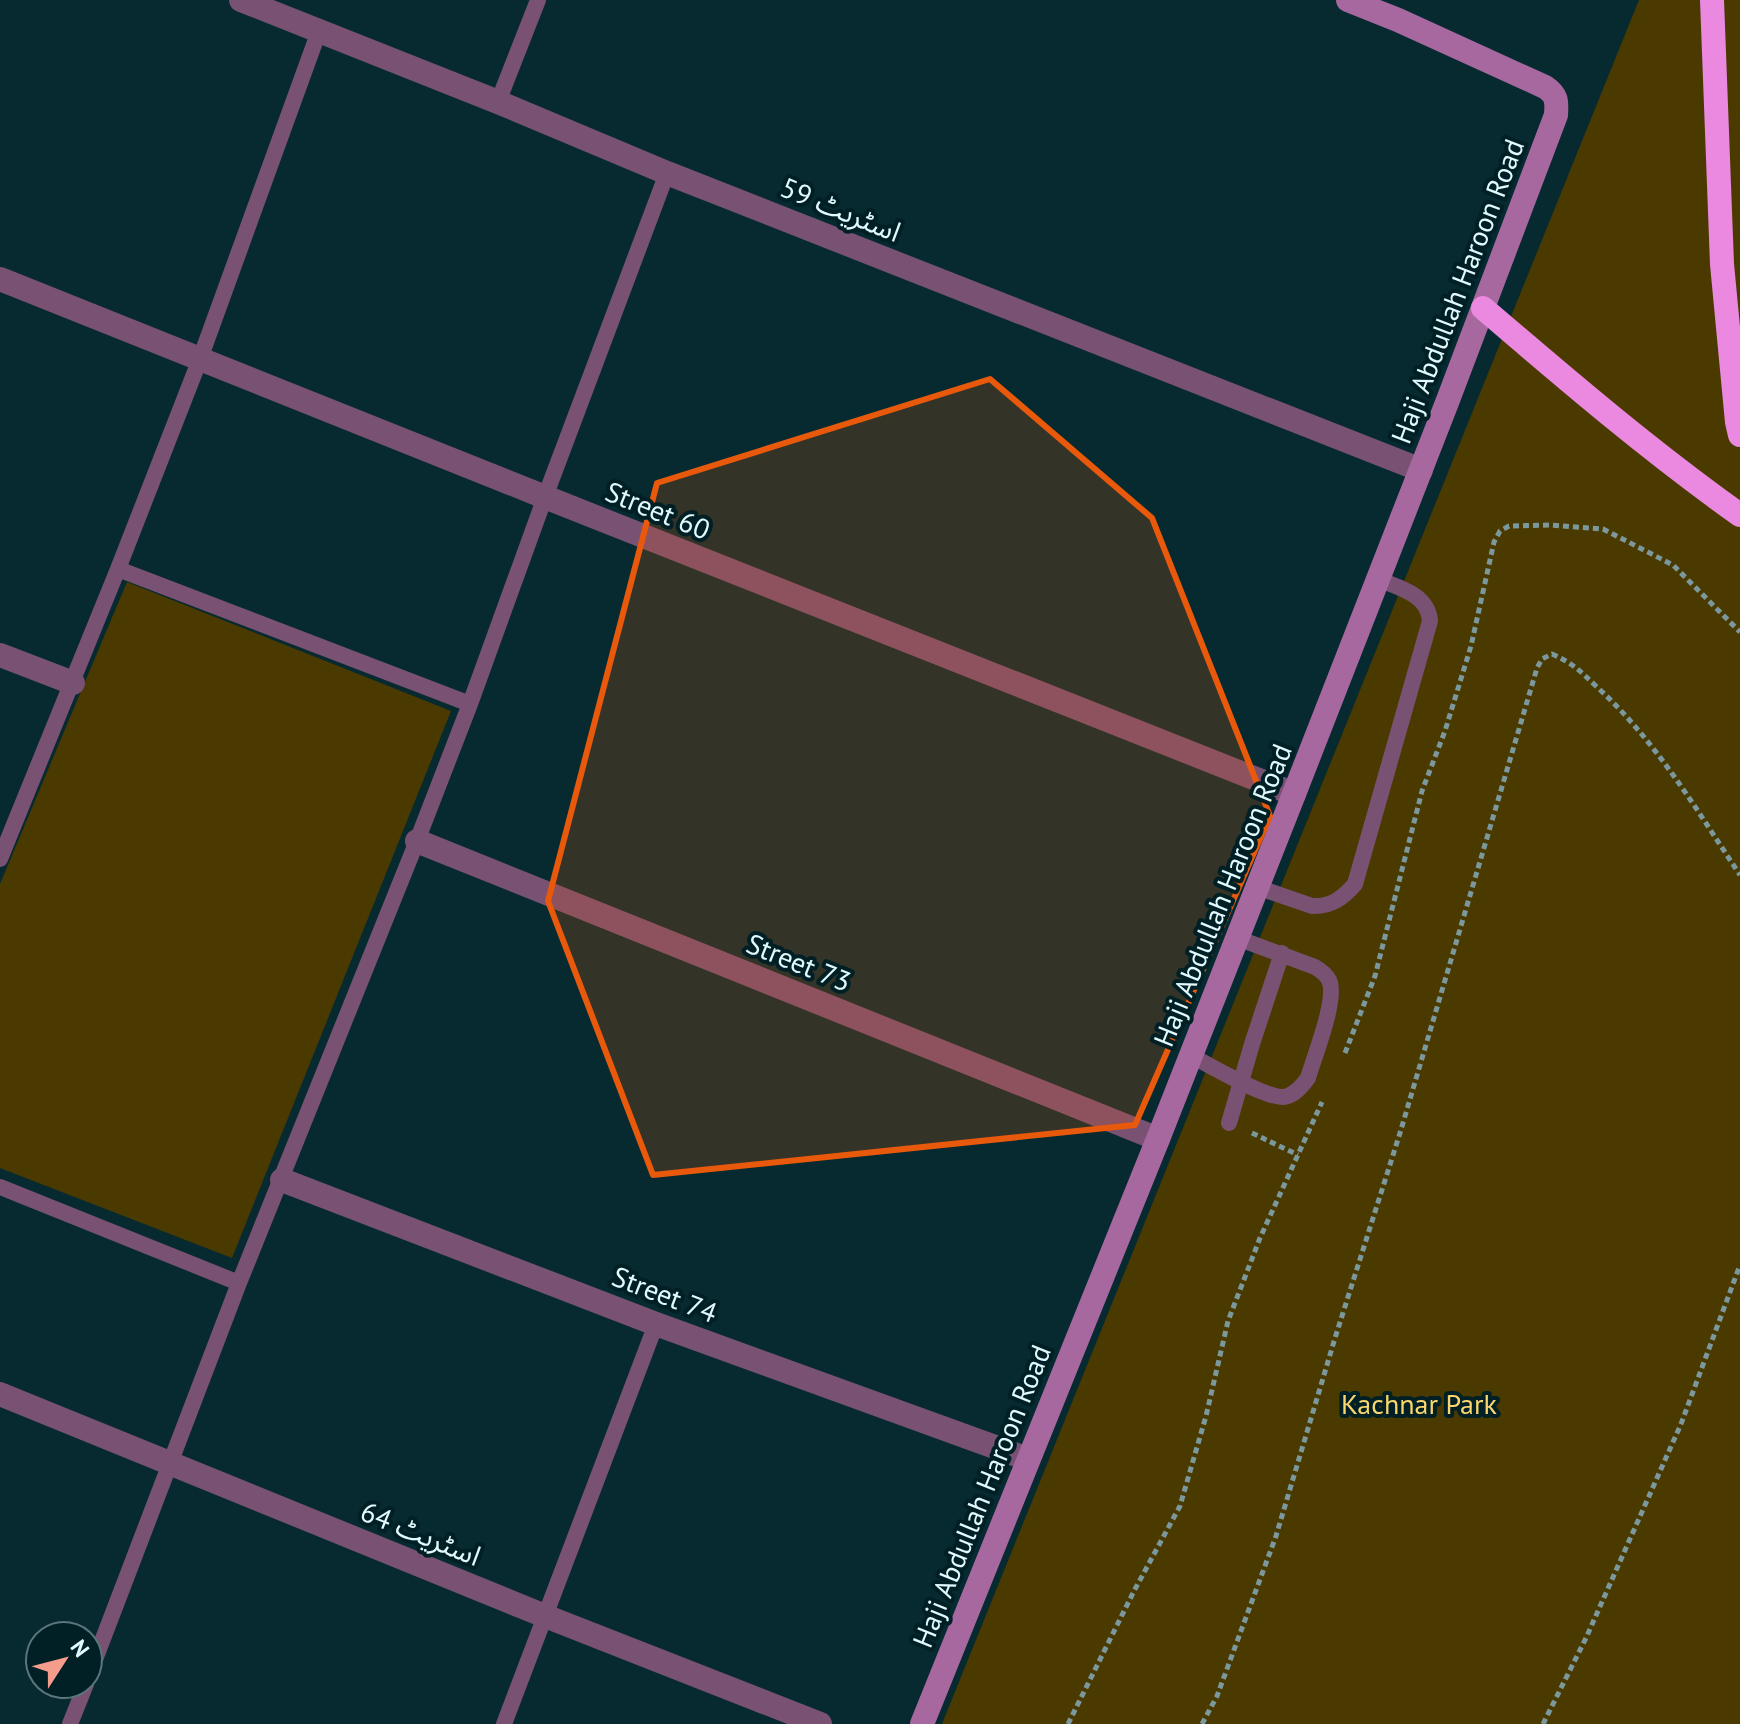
<svg xmlns="http://www.w3.org/2000/svg" width="1740" height="1724" viewBox="0 0 1740 1724" font-family="'PT Sans','Noto Sans Arabic',sans-serif">
  <style>
    .green { fill: #4b3a00 }
    .lines { fill: none; stroke-linecap: round; stroke-linejoin: round }
    .path { stroke: #7b989d; stroke-width: 5; stroke-dasharray: 6 4; stroke-linecap: butt }
    .lane { stroke: #785173; stroke-width: 16 }
    .street { stroke: #785173; stroke-width: 24 }
    .secondary { stroke: #a7689f; stroke-width: 24 }
    .highway { stroke: #eb89e1; stroke-width: 24 }
    .marked { fill: #e8590c; fill-opacity: 0.2; stroke: #e8590c; stroke-width: 6; stroke-linejoin: round }
    .labels { text-anchor: middle; dominant-baseline: central; stroke-width: 8; stroke-linejoin: round; paint-order: stroke }
    .street-label { font-size: 28px; fill: #e2fafe; stroke: #002026 }
    .park-label { font-size: 28px; fill: #fad66c; stroke: #002026 }
  </style>
  <rect width="100%" height="100%" fill="#072a30"/>
  <!-- green -->
  <path class="green" d="M1639,0h101v1724h-798z
    M127,582l324,129 -219,547 -232,-90v-284z"/>
  <g class="lines">
    <!-- path -->
    <path class="path" d="M1345,1053l30,-77 47,-185 23,-60 26,-85 23,-104 6,-11 9,-5 40,-1 54,4 70,36 67,67
      M1252,1133l46,22
      M1068,1724l66,-133 46,-85 26,-90 22,-95 32,-83 62,-136
      M1202,1724l15,-28 59,-160 59,-198 65,-205 137,-465 5,-9 10,-5c21,9 29,18 45,33 59,54 99,122 143,188
      M1543,1724l43,-86 95,-214 59,-159"/>
    <!-- lane -->
    <path class="lane" d="M498,102l40,-102
      M118,569l352,135
      M0,859l118,-290 82,-210 119,-328
      M1257,887l55,19c19,1 31,-8 43,-22l75,-263c-2,-27 -31,-33 -52,-42
      M1190,1055c19,10 75,43 93,42 11,-1 19,-11 25,-19 6,-21 30,-80 21,-98 -3,-6 -9,-10 -14,-13l-78,-29
      M1229,1123l23,-79 30,-91
      M0,1187l239,96
      M88,1678l151,-395 178,-442 53,-137 75,-207 122,-324
      M70,1724l16,-40
      M504,1724l152,-400"/>
    <!-- street -->
    <path class="street" d="M241,0l257,102 169,71 754,297
      M0,279l545,218 749,297
      M0,655l73,28
      M417,841l741,298
      M282,1180l374,144 372,135
      M0,1394l545,222 275,108"/>
    <!-- secondary -->
    <path class="secondary" d="M922,1724l236,-585 136,-345 154,-394 108,-285c1,-14 1,-20 -11,-28l-147,-67 -50,-20"/>
    <!-- highway -->
    <path class="highway" d="M1712,0l10,264 15,158 3,13
      M1483,308c84,72 167,143 257,207"/>
  </g>
  <!-- marked area -->
  <path class="marked" d="M990,379l162,139 118,298 -135,309 -482,50 -105,-274 109,-418z"/>
  <g class="labels">
    <!-- street labels -->
    <g class="street-label">
      <text transform="translate(841 209) rotate(22)">اسٹریٹ 59</text>
      <text transform="translate(1457 291) rotate(-69)">Haji Abdullah Haroon Road</text>
      <text transform="translate(658 510) rotate(22)">Street 60</text>
      <text transform="translate(1222 895) rotate(-68)">Haji Abdullah Haroon Road</text>
      <text transform="translate(799 962) rotate(22)">Street 73</text>
      <text transform="translate(665 1294) rotate(21)">Street 74</text>
      <text transform="translate(981 1496) rotate(-68)">Haji Abdullah Haroon Road</text>
      <text transform="translate(421 1533) rotate(22)">اسٹریٹ 64</text>
    </g>
    <!-- park labels -->
    <g class="park-label">
      <text x="1419" y="1403">Kachnar Park</text>
    </g>
  </g>
  <!-- north arrow -->
  <g transform="translate(64 1660) rotate(54)"><circle r="38" fill="#002026" stroke="#5a777c" stroke-width="2"/>
  <path d="M0-6L14 30L0 20L-14 30Z" fill="#f49d8d"/>
  <text y="-12" font-size="22" font-weight="bold" text-anchor="middle" fill="#e2fafe">N</text>
  </g>
</svg>
